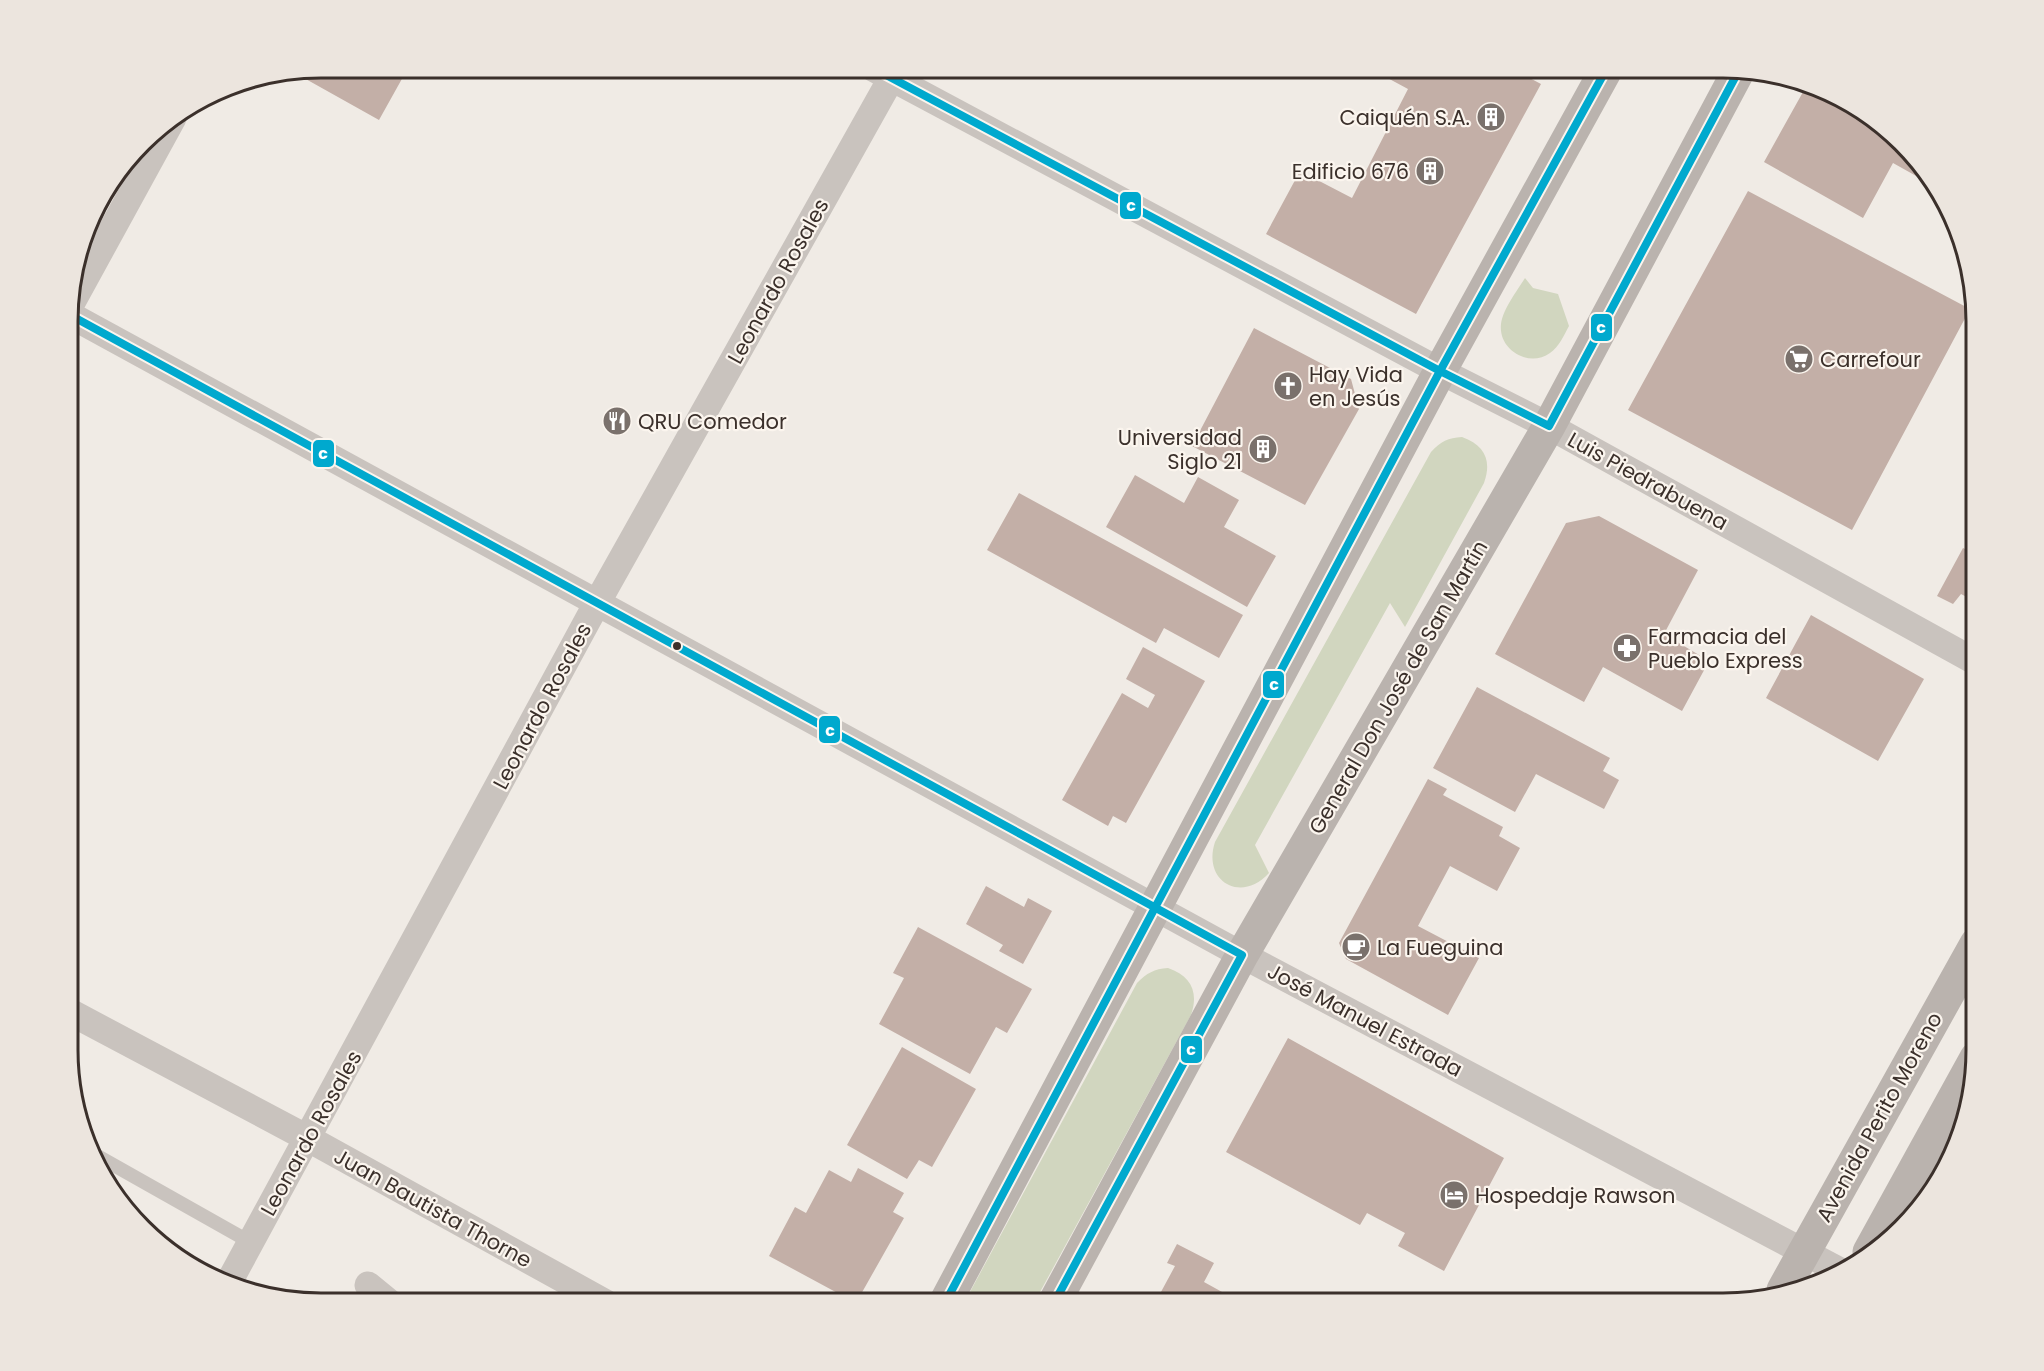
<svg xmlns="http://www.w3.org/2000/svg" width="2044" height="1371" viewBox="0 0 2044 1371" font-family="Poppins,sans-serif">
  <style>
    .green { fill: #d1d6bf }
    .building { fill: #c3afa7 }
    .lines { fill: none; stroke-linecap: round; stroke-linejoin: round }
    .lane { stroke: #c9c3be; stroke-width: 14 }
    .street { stroke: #c9c3be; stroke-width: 27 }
    .secondary { stroke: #bab3ae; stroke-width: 33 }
    .bus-1-casing { stroke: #fbf5ee; stroke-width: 12 }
    .bus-1 { stroke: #00a9ce; stroke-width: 8 }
    .bus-dot { fill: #3b302b; stroke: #fbf5ee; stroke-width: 2 }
    .labels { text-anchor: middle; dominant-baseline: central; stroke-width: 4.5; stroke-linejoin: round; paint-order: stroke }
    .poi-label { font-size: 21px; fill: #3b302b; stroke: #fbf5ee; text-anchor: start }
    .street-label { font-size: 21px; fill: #3b302b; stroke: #fbf5ee }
    .rim { fill: none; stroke: #3b302b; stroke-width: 3 }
    .line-badge { stroke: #fbf5ee; stroke-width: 2 }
    .badge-label { font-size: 16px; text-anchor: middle; font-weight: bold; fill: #fff }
  </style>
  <rect width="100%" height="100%" fill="#f0ebe5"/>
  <!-- green -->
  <path class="green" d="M1525,278l8,10 25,6 11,32c-5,9 -10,21 -19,27 -21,15 -52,-3 -49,-29 2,-15 16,-33 24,-46z
    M1462,437c23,8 30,24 22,46l-79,144 -15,-24 -135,242 14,28c-28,31 -67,8 -54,-31l216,-390c10,-11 17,-14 31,-15z
    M1168,968c23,8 31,24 23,47l-157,288h-70l173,-320c10,-10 17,-14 31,-15z"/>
  <!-- building -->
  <path class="building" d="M321,68h87l-29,52 -84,-47z
    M1369,68h142l30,16 -125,230 -150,-80 34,-63 52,27 56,-109z
    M1808,83l56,27 70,76 -41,-23 -30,55 -99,-56z
    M1748,191l222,118 -118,221 -224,-120z
    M1254,328l97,51 8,30 -54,96 -113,-59z
    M1135,475l49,28 14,-26 41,23 -15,27 52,29 -29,51 -141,-80z
    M1019,493l224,122 -24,43 -55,-30 -8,15 -169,-93z
    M1599,516l99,54 -34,64 45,27 -27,50 -79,-44 -19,35 -89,-48 71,-131z
    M1963,548l13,6v48l-15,-8 -8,10 -16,-8z
    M1811,615l113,64 -46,82 -112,-63z
    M1143,647l62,34 -79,142 -13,-7 -5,10 -46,-26 60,-107 26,15 7,-13 -29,-16z
    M1477,687l133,71 -7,13 16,9 -15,29 -68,-35 -21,38 -82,-44z
    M1428,779l19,10 -4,6 60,32 -4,9 21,12 -23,43 -47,-25 -32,60 61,32 -31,57 -102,-56 -7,-16z
    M986,886l38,21 4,-9 24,13 -29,53 -24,-13 4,-6 -37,-21z
    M918,927l114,62 -25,44 -11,-6 -26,47 -91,-50 25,-46 -11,-5z
    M1288,1038l216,120 -60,113 -46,-25 7,-13 -38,-20 -7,12 -134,-73z
    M902,1047l74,42 -44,78 -13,-7 -12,19 -60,-34z
    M858,1168l46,25 -11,19 11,6 -48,85 -87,-47 26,-49 11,6 23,-43 22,12z
    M1177,1244l37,19 -10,19 38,21h-87l20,-37 -8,-3z"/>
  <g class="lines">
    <!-- lane -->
    <path class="lane" d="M94,1154l156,88"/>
    <!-- street -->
    <path class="street" d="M873,68l567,303 109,55 427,236
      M70,306l103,-188
      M70,315l1172,640 600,317
      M70,1012l239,127 297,164
      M228,1284l369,-681 300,-535
      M368,1285l22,18"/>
    <!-- secondary -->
    <path class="secondary" d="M1869,1252l107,-194
      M1783,1290l193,-346
      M945,1303l495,-932 167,-303
      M1054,1303l188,-348 307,-529 190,-356"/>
    <!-- bus-1 casing -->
    <g class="bus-1-casing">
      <path id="bus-1" d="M873,68l567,303 109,55 190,-356
        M70,315l1172,640 -188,348
        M945,1303l495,-932 167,-303"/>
    </g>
    <!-- bus-1 -->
    <use href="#bus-1" class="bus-1"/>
  </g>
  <!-- icons -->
  <defs>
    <g id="building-disc" transform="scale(1.5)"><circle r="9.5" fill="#7a716c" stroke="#fbf5ee"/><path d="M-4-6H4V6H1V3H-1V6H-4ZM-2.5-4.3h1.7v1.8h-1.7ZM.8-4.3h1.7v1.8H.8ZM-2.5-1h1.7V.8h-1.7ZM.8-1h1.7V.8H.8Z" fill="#fff"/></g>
    <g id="supermarket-disc" transform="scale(1.5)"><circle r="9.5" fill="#7a716c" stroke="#fbf5ee"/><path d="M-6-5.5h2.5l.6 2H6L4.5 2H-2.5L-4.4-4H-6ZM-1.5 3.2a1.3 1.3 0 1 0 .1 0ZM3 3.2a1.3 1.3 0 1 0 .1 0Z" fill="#fff"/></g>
    <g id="church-disc" transform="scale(1.5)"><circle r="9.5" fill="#7a716c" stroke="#fbf5ee"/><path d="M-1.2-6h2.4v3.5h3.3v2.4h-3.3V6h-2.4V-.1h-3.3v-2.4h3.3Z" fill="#fff"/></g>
    <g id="restaurant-disc" transform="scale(1.5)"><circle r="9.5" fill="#7a716c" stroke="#fbf5ee"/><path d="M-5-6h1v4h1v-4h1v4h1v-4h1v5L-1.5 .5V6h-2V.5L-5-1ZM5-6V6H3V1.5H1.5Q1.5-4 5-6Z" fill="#fff"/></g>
    <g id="pharmacy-disc" transform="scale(1.5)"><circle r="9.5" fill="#7a716c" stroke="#fbf5ee"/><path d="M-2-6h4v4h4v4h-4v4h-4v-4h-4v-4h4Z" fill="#fff"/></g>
    <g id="cafe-disc" transform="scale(1.5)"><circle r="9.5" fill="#7a716c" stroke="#fbf5ee"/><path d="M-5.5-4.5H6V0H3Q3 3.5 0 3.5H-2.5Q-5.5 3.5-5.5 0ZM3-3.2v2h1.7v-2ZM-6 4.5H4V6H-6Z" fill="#fff"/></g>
    <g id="hotel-disc" transform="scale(1.5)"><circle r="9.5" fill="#7a716c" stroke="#fbf5ee"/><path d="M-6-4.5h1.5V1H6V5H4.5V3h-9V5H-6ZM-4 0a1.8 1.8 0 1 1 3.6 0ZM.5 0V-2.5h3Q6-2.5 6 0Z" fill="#fff"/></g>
  </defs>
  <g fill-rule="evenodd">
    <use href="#building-disc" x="1491" y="117"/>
    <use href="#building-disc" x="1430" y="171"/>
    <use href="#supermarket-disc" x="1799" y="359"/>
    <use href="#church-disc" x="1288" y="386"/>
    <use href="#restaurant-disc" x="617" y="421"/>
    <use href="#building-disc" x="1263" y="449"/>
    <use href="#pharmacy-disc" x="1627" y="648"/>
    <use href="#cafe-disc" x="1356" y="947"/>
    <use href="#hotel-disc" x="1454" y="1195"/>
  </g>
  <!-- markers -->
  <circle class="bus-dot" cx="677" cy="646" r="5"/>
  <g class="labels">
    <!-- poi labels -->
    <g class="poi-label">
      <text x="1470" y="117" text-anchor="end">Caiquén S.A.</text>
      <text x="1409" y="171" text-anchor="end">Edificio 676</text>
      <text x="1820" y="359">Carrefour</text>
      <text x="1309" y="374">Hay Vida<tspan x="1309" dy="24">en Jesús</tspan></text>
      <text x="638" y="421">QRU Comedor</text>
      <text x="1242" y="437" text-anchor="end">Universidad<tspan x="1242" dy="24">Siglo 21</tspan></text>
      <text x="1648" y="636">Farmacia del<tspan x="1648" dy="24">Pueblo Express</tspan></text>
      <text x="1377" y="947">La Fueguina</text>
      <text x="1475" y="1195">Hospedaje Rawson</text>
    </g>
    <!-- street labels -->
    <g class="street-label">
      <text transform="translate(778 281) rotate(-61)">Leonardo Rosales</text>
      <text transform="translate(1648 481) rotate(29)">Luis Piedrabuena</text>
      <text transform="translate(1398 687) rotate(-60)">General Don José de San Martín</text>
      <text transform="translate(542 706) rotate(-62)">Leonardo Rosales</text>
      <text transform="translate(1365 1020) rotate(28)">José Manuel Estrada</text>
      <text transform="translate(1879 1117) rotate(-61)">Avenida Perito Moreno</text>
      <text transform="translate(311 1133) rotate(-61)">Leonardo Rosales</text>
      <text transform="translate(433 1208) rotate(29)">Juan Bautista Thorne</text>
    </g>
  </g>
  <!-- crop -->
  <path d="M0 0H2044V1371H0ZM321 78H1723A243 243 0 0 1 1966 321V1050A243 243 0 0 1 1723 1293H321A243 243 0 0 1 78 1050V321A243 243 0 0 1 321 78Z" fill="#ece5de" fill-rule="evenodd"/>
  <path class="rim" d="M321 78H1723A243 243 0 0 1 1966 321V1050A243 243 0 0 1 1723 1293H321A243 243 0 0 1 78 1050V321A243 243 0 0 1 321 78Z"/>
  <g class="line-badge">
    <rect x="1119" y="191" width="23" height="29" rx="6" fill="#00a9ce"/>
    <rect x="1590" y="313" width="23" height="29" rx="6" fill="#00a9ce"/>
    <rect x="312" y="439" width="23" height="29" rx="6" fill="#00a9ce"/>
    <rect x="1262" y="670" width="23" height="29" rx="6" fill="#00a9ce"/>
    <rect x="818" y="715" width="23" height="29" rx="6" fill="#00a9ce"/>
    <rect x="1180" y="1035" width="23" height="29" rx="6" fill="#00a9ce"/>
  </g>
  <g class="badge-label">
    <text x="1131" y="211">c</text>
    <text x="1601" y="333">c</text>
    <text x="323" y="459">c</text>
    <text x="1274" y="690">c</text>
    <text x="830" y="736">c</text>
    <text x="1191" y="1055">c</text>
  </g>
</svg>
